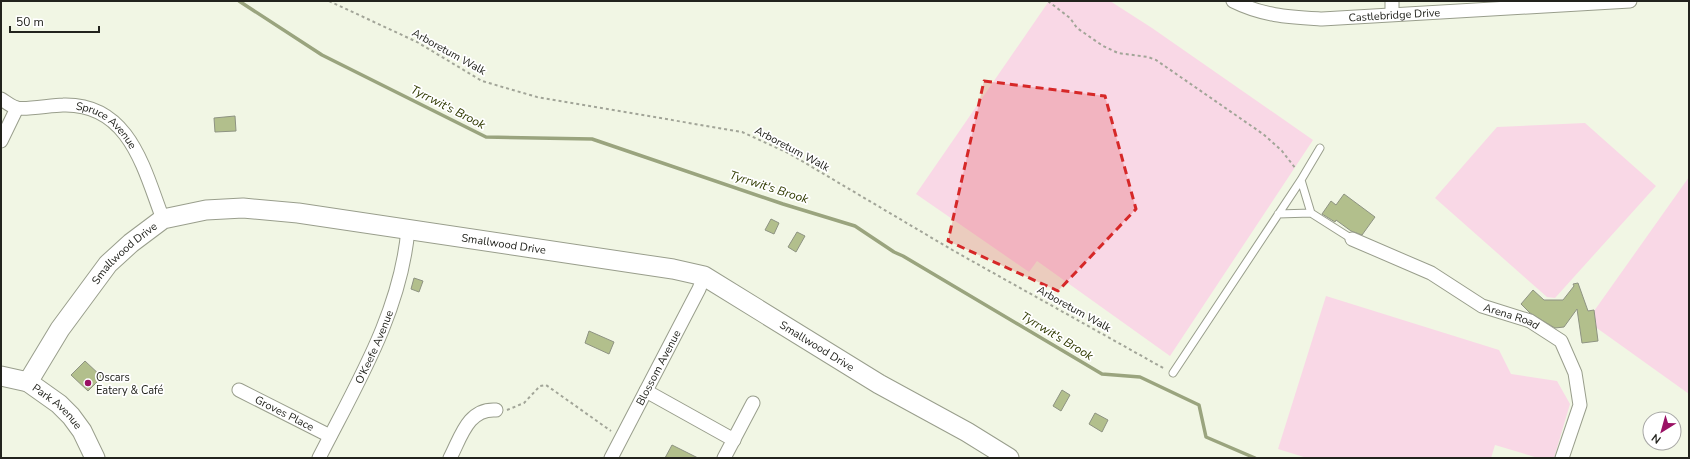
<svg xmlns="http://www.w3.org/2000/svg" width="1690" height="459" viewBox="0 0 1690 459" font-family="'Nunito Sans',sans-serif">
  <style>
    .green { fill: #f9d8e6 }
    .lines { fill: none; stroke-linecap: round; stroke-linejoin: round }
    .stream { stroke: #9aa47e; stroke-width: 3.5 }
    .building { fill: #b2bf8c; stroke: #8e9382 }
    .lane-casing { stroke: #999e8c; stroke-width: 9 }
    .street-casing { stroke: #999e8c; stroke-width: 15 }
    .secondary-casing { stroke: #999e8c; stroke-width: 21 }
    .path { stroke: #a2a598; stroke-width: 2; stroke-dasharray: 3 3; stroke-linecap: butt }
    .lane { stroke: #fff; stroke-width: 7 }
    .street { stroke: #fff; stroke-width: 13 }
    .secondary { stroke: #fff; stroke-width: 19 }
    .marked { fill: #d62828; fill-opacity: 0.2; stroke: #d62828; stroke-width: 3; stroke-dasharray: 8 5; stroke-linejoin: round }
    .poi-dot { fill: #9a1164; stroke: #fff; stroke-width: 1.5 }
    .labels { text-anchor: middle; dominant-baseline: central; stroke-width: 3.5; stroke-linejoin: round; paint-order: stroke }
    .street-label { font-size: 11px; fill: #22231d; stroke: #fff }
    .poi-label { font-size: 11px; fill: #22231d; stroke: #fff; text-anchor: start }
    .water-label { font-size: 12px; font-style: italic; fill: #303a00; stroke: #fff }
  </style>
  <rect width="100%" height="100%" fill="#f1f6e4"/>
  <!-- green -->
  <path class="green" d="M1049,1h61l42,27 161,112 -143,216 -133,-95 -8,11 -113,-78z
    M1585,123l71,63 -101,112 -8,-1 -112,-99 62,-71z
    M1689,177v217l-102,-73z
    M1326,296l173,54 12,24 46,7 13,23 -16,54h-16l-43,-13 -4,13h-184l-29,-9z"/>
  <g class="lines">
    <!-- stream -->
    <path class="stream" d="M239,1l83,54 164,82 106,2 191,65 72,22 39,26 9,4 199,118 38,3 59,28 7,32 49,21"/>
  </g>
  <!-- building -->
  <path class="building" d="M235,116l1,15 -21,1 -1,-14z
    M1344,194l31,23 -13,18 -11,-4 -15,-11 -1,2 -13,-8 9,-13 5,4z
    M771,219l8,4 -5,11 -9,-4z
    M797,232l8,4 -9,16 -8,-5z
    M414,278l9,3 -4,11 -8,-3z
    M1578,283l10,28 6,-1 4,31 -16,2 -5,-34 -13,18 -9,1 -25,-15 -9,-9 12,-14 11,10h19l11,-14 -1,-2z
    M589,331l25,11 -5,12 -24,-11z
    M85,361l17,16 -14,14 -17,-16z
    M1062,390l8,5 -9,16 -8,-5z
    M1095,413l13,7 -6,12 -13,-8z
    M672,445l26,13h-33z"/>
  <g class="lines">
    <!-- lane casing -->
    <g class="lane-casing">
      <path id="lane" d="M1301,180l10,33 41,26
        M1278,214l33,-1
        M1173,373l128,-193 19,-32"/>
    </g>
    <!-- street casing -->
    <g class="street-casing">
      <g id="street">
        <path id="s1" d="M1233,1c30,15 56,16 89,18l308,-18"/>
        <path d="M1392,1v13"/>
        <path id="s2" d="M1,99c5,3 11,8 16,9 9,2 35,-3 46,-3 67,-2 81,65 100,114"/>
        <path d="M1,141l16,-33"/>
        <path id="s3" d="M1352,239l79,34 51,33 48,15 31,20 14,32 5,32 -18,53"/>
        <path id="s4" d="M239,390l91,46"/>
        <path d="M646,391l88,49"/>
        <path id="s5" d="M319,458c37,-73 82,-146 89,-229"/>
        <path d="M450,458c11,-21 18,-50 46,-48"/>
        <path id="s6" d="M611,458l88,-169 5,-13"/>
        <path d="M724,458l29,-55"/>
      </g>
    </g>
    <!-- secondary casing -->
    <g class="secondary-casing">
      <g id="secondary">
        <path id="s7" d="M1,376l27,6 31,22 12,12 11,15 13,27"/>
        <path id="s8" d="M28,382l32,-53 48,-65 23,-21 32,-24 43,-9 37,-2 55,5 375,56 31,7 175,108 88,48 42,26"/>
      </g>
    </g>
    <!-- path -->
    <path class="path" d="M329,1l88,41 65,39 55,16 205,35 48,22 164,97 211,118
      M1048,1l22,17 7,10 26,18 15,7 30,4 8,3 107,74 19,17 14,18
      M507,410l17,-7 16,-17 6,-1 65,46"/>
    <!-- lane -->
    <use href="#lane" class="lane"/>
    <!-- street -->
    <use href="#street" class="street"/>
    <!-- secondary -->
    <use href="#secondary" class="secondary"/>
  </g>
  <!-- marked area -->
  <path class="marked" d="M984,81l121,15 31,113 -78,82 -110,-50z"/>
  <!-- markers -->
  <circle class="poi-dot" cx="88" cy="383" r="4"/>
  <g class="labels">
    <!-- street labels -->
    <g class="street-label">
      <text stroke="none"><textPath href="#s1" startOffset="164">Castlebridge Drive</textPath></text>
      <text transform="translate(449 52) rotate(29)">Arboretum Walk</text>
      <text stroke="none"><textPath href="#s2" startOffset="115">Spruce Avenue</textPath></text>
      <text transform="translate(792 149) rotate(28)">Arboretum Walk</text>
      <text stroke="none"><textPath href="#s8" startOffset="558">Smallwood Drive</textPath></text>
      <text stroke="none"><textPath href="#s8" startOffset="162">Smallwood Drive</textPath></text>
      <text transform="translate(1074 309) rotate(29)">Arboretum Walk</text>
      <text stroke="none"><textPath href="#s3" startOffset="178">Arena Road</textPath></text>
      <text stroke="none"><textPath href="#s8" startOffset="894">Smallwood Drive</textPath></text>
      <text stroke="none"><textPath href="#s5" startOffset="124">O'Keefe Avenue</textPath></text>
      <text stroke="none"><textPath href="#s6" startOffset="102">Blossom Avenue</textPath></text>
      <text stroke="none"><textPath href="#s7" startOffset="66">Park Avenue</textPath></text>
      <text stroke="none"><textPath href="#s4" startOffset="51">Groves Place</textPath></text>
    </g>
    <!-- poi labels -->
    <g class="poi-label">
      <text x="96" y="377">Oscars<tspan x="96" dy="13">Eatery &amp; Café</tspan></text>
    </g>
    <!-- water labels -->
    <g class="water-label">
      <text transform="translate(448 107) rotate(27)">Tyrrwit's Brook</text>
      <text transform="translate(769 187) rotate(18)">Tyrrwit's Brook</text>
      <text transform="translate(1057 336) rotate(31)">Tyrrwit's Brook</text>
    </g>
  </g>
  <!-- border -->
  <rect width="1690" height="459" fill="none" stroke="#22231d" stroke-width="4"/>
  <!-- north arrow -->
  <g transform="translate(1662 431) rotate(217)"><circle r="19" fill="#ffffff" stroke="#a7a7a5"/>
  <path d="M0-3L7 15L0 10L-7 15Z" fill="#9a1164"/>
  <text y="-6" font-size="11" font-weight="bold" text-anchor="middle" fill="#22231d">N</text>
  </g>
  <!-- scale -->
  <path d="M10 26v6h89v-6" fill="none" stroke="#22231d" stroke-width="2"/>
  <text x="16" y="26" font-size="12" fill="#22231d" stroke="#ffffff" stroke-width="3" paint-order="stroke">50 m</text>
</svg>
